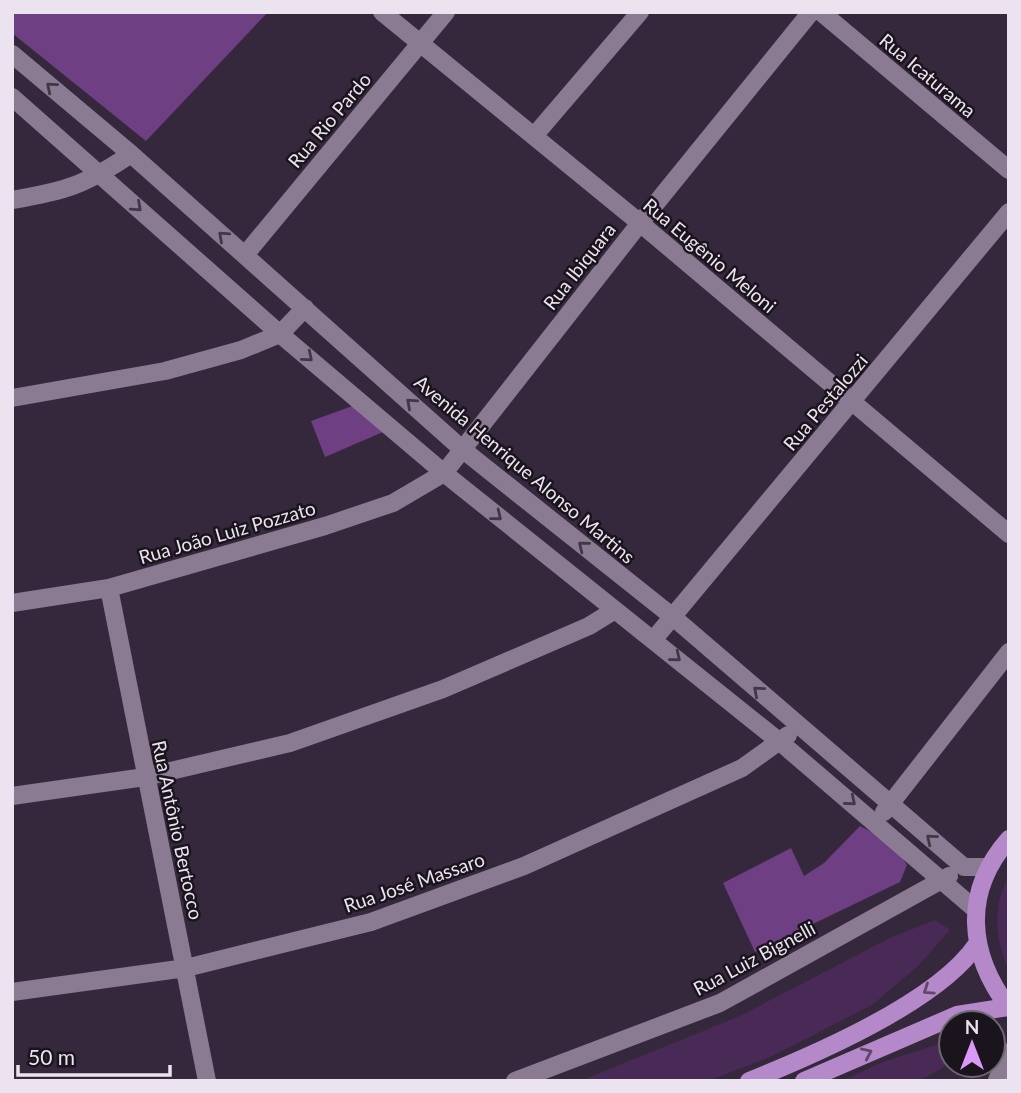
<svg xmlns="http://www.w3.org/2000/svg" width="1021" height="1093" viewBox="0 0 1021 1093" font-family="Lato,sans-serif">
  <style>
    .green { fill: #492a57 }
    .building { fill: #6e3f83 }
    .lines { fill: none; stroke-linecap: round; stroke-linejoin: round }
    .minor { stroke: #8a7a92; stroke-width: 18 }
    .major { stroke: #b488c9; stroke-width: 18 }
    .oneway { stroke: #413846 }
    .oneway2 { stroke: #5f486a }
    .labels { text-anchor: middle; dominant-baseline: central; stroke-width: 5; stroke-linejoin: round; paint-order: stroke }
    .street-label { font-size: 19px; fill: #ece3f0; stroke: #1a141d }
  </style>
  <rect width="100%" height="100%" fill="#36283c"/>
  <!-- green -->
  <path class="green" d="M1009,876v94c-14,-29 -17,-65 0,-94z
    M935,920l15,10 -32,36 -46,39 -102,52 -62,24h-128l160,-65 150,-78z
    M951,1040v23l-32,18h-77l41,-19z"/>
  <!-- building -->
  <path class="building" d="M12,12h256l-122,129 -134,-108z
    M358,404l32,25 -65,28 -14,-36z
    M860,826l34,18 13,21 -7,17 -145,70 -32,-69 68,-35 13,28 20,-13z"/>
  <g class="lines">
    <!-- minor -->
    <path class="minor" d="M382,12l258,211 369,311
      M821,12l188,158
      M12,54l119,100 331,295 211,168 291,250h25
      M12,97l268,237 164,139 336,269 196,168
      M534,136l106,-124
      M12,200c54,-9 73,-15 119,-46
      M245,255l201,-243
      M12,398l153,-27 76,-21 39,-16 25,-26
      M109,588l98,493
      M12,603l97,-15 216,-62 68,-23 51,-30 196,-250 171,-211
      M654,639l355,-427
      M12,796l133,-19 145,-34 153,-54 146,-63 26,-16
      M884,812l125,-160
      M12,992l174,-24 185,-46 153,-56 218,-98 46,-33
      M997,1080l12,-28
      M515,1081l205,-78 229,-127"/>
    <!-- major -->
    <path class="major" d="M1009,839c-47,53 -41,115 0,169
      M749,1081c65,-26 189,-79 228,-137
      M804,1081l153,-66 51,-8"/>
  </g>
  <!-- one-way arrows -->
  <defs><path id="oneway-chevron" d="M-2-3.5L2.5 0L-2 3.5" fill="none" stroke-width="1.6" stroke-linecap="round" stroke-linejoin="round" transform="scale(1.75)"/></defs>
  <g class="oneway">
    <use href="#oneway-chevron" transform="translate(51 87) rotate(-140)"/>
    <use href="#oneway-chevron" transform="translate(137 207) rotate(42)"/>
    <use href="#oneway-chevron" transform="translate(223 236) rotate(-138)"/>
    <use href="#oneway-chevron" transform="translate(308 357) rotate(40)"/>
    <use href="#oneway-chevron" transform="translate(411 403) rotate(-138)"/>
    <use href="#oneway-chevron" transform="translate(497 516) rotate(39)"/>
    <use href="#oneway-chevron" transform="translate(583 546) rotate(-141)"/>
    <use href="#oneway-chevron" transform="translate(676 657) rotate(39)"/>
    <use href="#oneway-chevron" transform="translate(758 691) rotate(-139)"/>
    <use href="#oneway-chevron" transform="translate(851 801) rotate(40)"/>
    <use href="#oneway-chevron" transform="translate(931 839) rotate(-140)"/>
  </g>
  <g class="oneway2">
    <use href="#oneway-chevron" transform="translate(928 990) rotate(146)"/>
    <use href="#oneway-chevron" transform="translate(867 1053) rotate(-24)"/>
  </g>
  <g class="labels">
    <!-- street labels -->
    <g class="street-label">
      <text transform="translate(928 75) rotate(40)">Rua Icaturama</text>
      <text transform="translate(329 120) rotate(-50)">Rua Rio Pardo</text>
      <text transform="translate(710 255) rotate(40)">Rua Eugênio Meloni</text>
      <text transform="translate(579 266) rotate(-52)">Rua Ibiquara</text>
      <text transform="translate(825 402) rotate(-50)">Rua Pestalozzi</text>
      <text transform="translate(525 469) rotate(40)">Avenida Henrique Alonso Martins</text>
      <text transform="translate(227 532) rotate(-16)">Rua João Luiz Pozzato</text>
      <text transform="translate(178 830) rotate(78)">Rua Antônio Bertocco</text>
      <text transform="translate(414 882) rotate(-19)">Rua José Massaro</text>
      <text transform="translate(754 958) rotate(-28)">Rua Luiz Bignelli</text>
    </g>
  </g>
  <!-- border -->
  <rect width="1021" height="1093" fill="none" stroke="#ece3f0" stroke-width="28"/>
  <!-- north arrow -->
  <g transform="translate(972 1044)"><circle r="33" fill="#1a141d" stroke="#6e6771" stroke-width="2"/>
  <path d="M0-5L12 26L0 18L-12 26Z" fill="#d99af7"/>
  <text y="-10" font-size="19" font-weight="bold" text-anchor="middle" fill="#ece3f0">N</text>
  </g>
  <!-- scale -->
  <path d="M18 1065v10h152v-10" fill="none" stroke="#ece3f0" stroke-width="3.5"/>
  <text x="28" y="1065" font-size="21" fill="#ece3f0" stroke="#1a141d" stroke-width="5" paint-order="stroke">50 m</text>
</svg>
